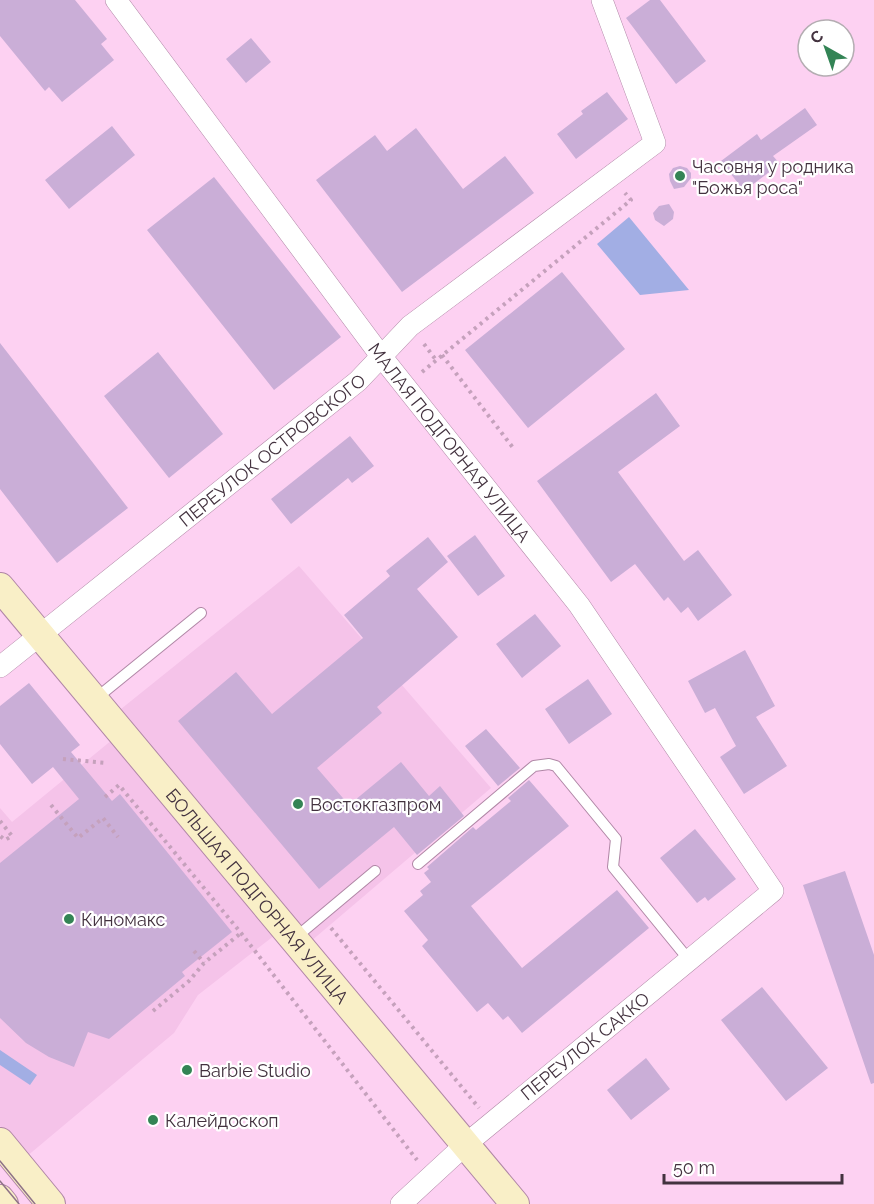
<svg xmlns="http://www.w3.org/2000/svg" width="874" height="1204" viewBox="0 0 874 1204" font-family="Raleway,sans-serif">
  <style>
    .built { fill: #f5c3e9 }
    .green { fill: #a2aee4 }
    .building { fill: #caaed7 }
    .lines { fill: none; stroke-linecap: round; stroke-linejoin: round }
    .lane-casing { stroke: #b087a6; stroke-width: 12 }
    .street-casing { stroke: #b087a6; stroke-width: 22 }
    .secondary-casing { stroke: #b087a6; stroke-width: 30 }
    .path { stroke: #c5a1bc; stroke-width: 4; stroke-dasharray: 3 4.5; stroke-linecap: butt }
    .lane { stroke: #fff; stroke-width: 10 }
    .street { stroke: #fff; stroke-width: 21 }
    .secondary { stroke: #f9efc7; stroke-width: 28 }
    .tram { stroke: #8f7388; stroke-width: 1.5 }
    .poi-dot { fill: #338455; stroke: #fff; stroke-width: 2 }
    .labels { text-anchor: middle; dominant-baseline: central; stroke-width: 4.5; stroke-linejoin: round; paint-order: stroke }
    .poi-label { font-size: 18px; fill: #43323f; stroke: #fff; text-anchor: start }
    .street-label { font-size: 18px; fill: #43323f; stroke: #fff }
  </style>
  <rect width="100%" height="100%" fill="#fdd1f2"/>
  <!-- built -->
  <path class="built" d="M299,566l192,222 -181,154 -189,-233z
    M112,740l163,195 -77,60 -24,38 -148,124 -26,-31v-318l12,14z"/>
  <!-- green -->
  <path class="green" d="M629,217l60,73 -49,5 -43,-51z
    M0,1050l37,25 -7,10 -30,-20z"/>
  <!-- building -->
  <path class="building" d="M0,0h75l32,39 -6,5 13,16 -52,42 -13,-15 -4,4 -45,-55z
    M650,0h10l46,61 -30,23 -50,-66z
    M251,38l20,24 -25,21 -20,-24z
    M607,92l21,27 -52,40 -19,-25 26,-20 -2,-3z
    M805,108l12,17 -44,31 7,8 -36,27 -23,-30 36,-27 4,6z
    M112,126l23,29 -66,54 -24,-29z
    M416,128l47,61 42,-33 29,37 -132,99 -86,-112 59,-45 12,16z
    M680,166l7,2 4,5v5l-7,9 -10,2 -4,-8 -1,-7 4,-6z
    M214,177l127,160 -67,53 -127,-160z
    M669,204l5,8 -1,7 -9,7 -9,-6 -2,-7 6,-7z
    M562,272l63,77 -97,79 -63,-78z
    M0,343l128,165 -71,55 -57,-74z
    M158,352l65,82 -54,44 -65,-82z
    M656,393l24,33 -62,46 66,89 14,-11 34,45 -34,26 -10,-14 -7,6 -13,-16 -4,4 -29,-37 -24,18 -74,-101z
    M350,436l24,30 -22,17 -4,-5 -57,46 -20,-25z
    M475,535l30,41 -27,20 -31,-40z
    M428,537l20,25 -31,27 41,48 -81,70 5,6 -65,55 32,37 52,-43 28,34 11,-10 24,30 -47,39 -23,-28 -75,62 -141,-168 58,-49 36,42 91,-76 -19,-23 46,-39 -4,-5z
    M535,614l26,32 -39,32 -26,-34z
    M745,650l30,56 -19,11 31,49 -43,28 -24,-37 16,-11 -21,-38 -10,5 -17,-32z
    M588,679l24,35 -43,30 -24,-35z
    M29,683l51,62 -9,7 41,49 8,-7 112,138 -50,40 3,4 -76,63 -21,-7 -14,35 -25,-10 -23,-14 -26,-25v-155l79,-64 -26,-32 -21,17 -32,-40v-38z
    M486,729l34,39 -22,18 -33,-40z
    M529,780l40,46 -98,80 51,62 95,-78 32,38 -127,105 -14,-17 -5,4 -15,-17 -11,9 -55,-66 6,-6 -24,-29 19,-16 -3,-4 11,-9 -7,-9 5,-4 -2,-2 46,-40 3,3 35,-29 -3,-3z
    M695,829l41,50 -28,22 -3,-4 -8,6 -37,-45z
    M845,871l29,84v128l-3,1 -68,-199z
    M762,987l66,81 -42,33 -65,-81z
    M646,1058l24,31 -39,31 -24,-30z"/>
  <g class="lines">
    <!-- lane casing -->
    <g class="lane-casing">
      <path id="lane" d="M94,700l107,-87
        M418,864l116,-98 15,-2 7,2 60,73 -3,28 76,93
        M295,938l80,-67"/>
    </g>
    <!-- street casing -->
    <g class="street-casing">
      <g id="street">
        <path id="s1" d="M116,0l265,356 198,249 194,286 -307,253 -65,60"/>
        <path id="s2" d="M0,667l358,-286 52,-55 245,-183 -53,-143"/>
      </g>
    </g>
    <!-- secondary casing -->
    <g class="secondary-casing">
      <g id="secondary">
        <path id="s3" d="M0,587l515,617"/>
        <path d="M0,1142l51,62"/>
        <path d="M0,1199l4,5"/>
      </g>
    </g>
    <!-- path -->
    <path class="path" d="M424,344l12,16
      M442,355l72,94
      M422,372l209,-172 -6,-7
      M63,759l44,4
      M105,797l14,-12 122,148 176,227
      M51,805l27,33 25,-20 15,19
      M0,821l12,15 -7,4 -5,-4
      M331,928l148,180
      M194,951l10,12
      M153,1011l36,-30 15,-18 37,-30"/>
    <!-- lane -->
    <use href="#lane" class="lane"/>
    <!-- street -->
    <use href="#street" class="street"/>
    <!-- secondary -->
    <use href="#secondary" class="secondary"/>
    <!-- tram -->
    <path class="tram" d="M0,1161l35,43
      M0,1181l19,23"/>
  </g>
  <!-- markers -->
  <g class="poi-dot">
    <circle cx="680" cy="176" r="6"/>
    <circle cx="298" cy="804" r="6"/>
    <circle cx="69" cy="919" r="6"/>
    <circle cx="187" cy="1070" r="6"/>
    <circle cx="153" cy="1120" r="6"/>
  </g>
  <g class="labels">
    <!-- poi labels -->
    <g class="poi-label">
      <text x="692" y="166">Часовня у родника<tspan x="692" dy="21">"Божья роса"</tspan></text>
      <text x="310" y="804">Востокгазпром</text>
      <text x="81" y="919">Киномакс</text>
      <text x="199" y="1070">Barbie Studio</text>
      <text x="165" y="1120">Калейдоскоп</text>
    </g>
    <!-- street labels -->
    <g class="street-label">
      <text stroke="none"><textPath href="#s1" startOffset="554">МАЛАЯ ПОДГОРНАЯ УЛИЦА</textPath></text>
      <text stroke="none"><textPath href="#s2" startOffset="348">ПЕРЕУЛОК ОСТРОВСКОГО</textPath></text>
      <text stroke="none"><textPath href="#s3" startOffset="402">БОЛЬШАЯ ПОДГОРНАЯ УЛИЦА</textPath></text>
      <text transform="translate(585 1046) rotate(-39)">ПЕРЕУЛОК САККО</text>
    </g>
  </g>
  <!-- north arrow -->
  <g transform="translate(826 48) rotate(320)"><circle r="28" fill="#ffffff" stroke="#b4adb2" stroke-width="1.5"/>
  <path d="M0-4.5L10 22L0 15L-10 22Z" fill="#338455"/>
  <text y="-9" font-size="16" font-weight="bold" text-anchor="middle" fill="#43323f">С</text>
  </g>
  <!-- scale -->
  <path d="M664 1174v9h178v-9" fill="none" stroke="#43323f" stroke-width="3"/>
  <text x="673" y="1174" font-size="18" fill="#43323f" stroke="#ffffff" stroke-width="4.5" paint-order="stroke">50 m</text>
</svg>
